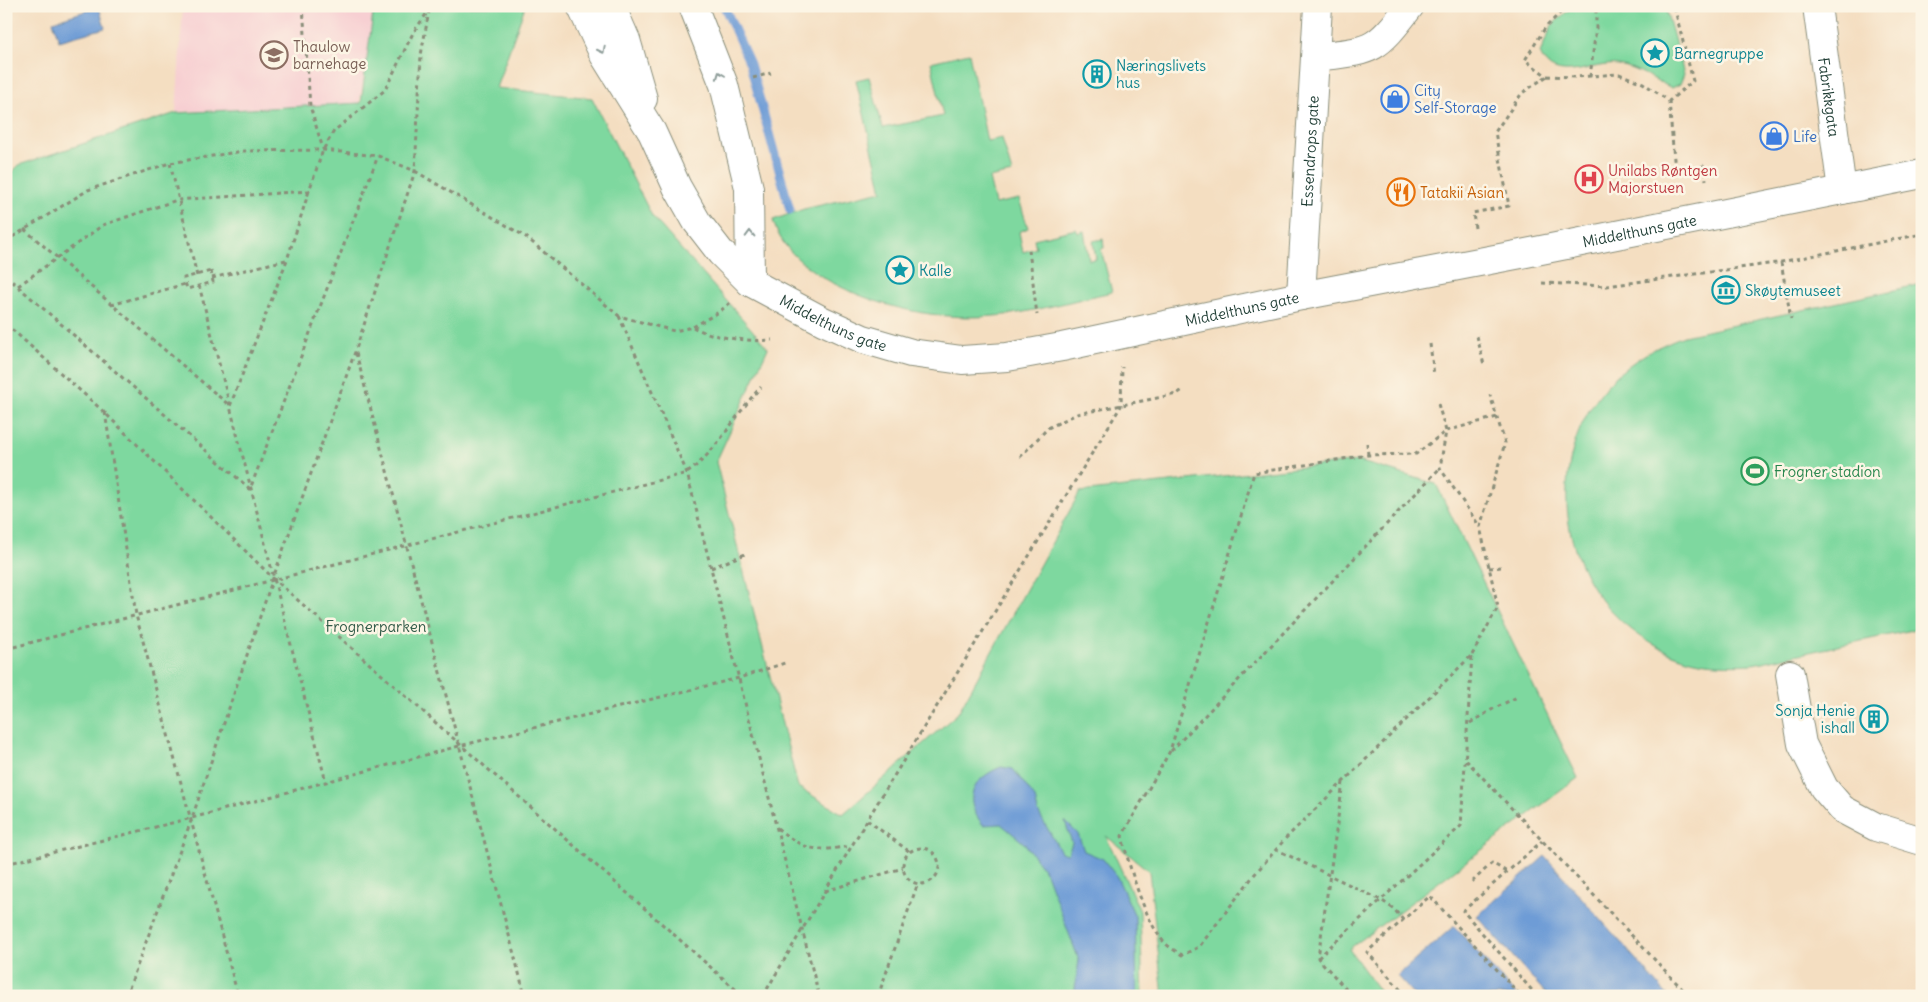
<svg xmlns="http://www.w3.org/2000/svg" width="1928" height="1002" viewBox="0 0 1928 1002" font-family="Delius,sans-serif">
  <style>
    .built { fill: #f7cfd2 }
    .green { fill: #7ed89f; stroke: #4e8a6a }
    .water { fill: #6e9cd6; stroke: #466c85 }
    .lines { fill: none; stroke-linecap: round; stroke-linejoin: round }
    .stream { stroke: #6e9cd6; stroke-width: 9 }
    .minor-casing { stroke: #8a8e7a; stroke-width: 30 }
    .path { stroke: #8a8e7a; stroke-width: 3; stroke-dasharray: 4 4; stroke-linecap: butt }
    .minor { stroke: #fff; stroke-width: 28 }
    .oneway { stroke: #8f9e9a }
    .labels { text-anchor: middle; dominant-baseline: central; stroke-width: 5; stroke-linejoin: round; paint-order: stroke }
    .education-label { font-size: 15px; fill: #785e54; stroke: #fcf5e5; text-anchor: start }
    .culture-label { font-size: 15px; fill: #0d838f; stroke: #fcf5e5; text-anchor: start }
    .shop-label { font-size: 15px; fill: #366cbe; stroke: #fcf5e5; text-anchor: start }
    .street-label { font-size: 15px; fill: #1f3d34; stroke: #fcf5e5 }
    .health-label { font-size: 15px; fill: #be3a42; stroke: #fcf5e5; text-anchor: start }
    .food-label { font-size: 15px; fill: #c56008; stroke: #fcf5e5; text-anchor: start }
    .leisure-label { font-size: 15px; fill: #27864d; stroke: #fcf5e5; text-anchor: start }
    .park-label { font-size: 15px; fill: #325c49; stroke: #fcf5e5 }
  </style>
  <rect width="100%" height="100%" fill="#fcf5e5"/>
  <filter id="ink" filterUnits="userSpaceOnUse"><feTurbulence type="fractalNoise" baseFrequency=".02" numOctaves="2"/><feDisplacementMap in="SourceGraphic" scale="10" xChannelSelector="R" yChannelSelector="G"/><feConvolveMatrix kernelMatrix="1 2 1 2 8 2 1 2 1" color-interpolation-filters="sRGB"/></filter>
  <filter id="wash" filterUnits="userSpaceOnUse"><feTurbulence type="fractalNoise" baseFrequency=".0096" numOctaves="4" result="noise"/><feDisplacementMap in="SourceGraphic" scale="20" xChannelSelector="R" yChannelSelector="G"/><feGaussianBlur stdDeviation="1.12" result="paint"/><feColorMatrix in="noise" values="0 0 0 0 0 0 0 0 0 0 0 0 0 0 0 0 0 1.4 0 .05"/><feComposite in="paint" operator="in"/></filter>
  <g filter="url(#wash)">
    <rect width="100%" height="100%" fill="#f4dec1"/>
    <!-- built -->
    <path class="built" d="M183,6h194l-18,98 -183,8z"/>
    <!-- green -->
    <path class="green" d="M374,6h151l-29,82 96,10 60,118 116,132 -52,114 82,325 45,27 115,-101 122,-221 278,-31 78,23 142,294 -229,171 34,47h-220l-14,-125 -43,-35 34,75 3,85h-1137v-818l13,-13 157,-52 185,-10z
      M1573,6h92l19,68 -4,10 -8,4c-18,-8 -34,-20 -54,-23 -24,-4 -64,23 -78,-12l12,-28z
      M969,53l18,88 15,-3 10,35 -23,5 6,26 24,-5 9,29 -9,4 4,20 13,-4 -2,-9 42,-10 2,4 6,-2 5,29 7,-1 -3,-18 10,-2 1,9 -3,1 11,43c-33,7 -67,17 -100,22 -62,9 -126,-3 -181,-32 -25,-14 -51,-34 -58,-62l31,-11 78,-18 -26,-111 13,-3 14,51 60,-12 -12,-54z
      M1922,284v344l-169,36c-17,1 -35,1 -53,-2 -32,-6 -62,-24 -85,-47 -63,-62 -65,-172 -2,-236 21,-20 44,-33 71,-43z"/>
    <!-- water -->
    <path class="water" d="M99,7l6,21 -46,13 -6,-20z
      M1001,767l12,2 22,29 3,14 23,40 7,2 4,-11 -7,-22 13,13 6,17 19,8 14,18 18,39 2,80h-63l5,-36 -33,-87 -21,-29 -24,-20 -18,1c-21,-26 -11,-46 18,-58z
      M1545,856l123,140h-120l-71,-80z
      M1454,926l63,70h-102l-18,-20z"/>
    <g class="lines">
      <!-- stream -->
      <path class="stream" d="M724,6l26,58 40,146"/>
    </g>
  </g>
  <g filter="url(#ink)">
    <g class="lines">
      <!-- minor casing -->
      <g class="minor-casing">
        <g id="minor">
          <path id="s1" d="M581,6l23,49 48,77 25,55 20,35 24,31 29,29 73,39 40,18 48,14 51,7 45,-3 55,-10 239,-51 220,-42 401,-80"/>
          <path d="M611,6l15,34 17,59"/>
          <path d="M693,6l31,79 25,103 1,94"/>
          <path id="s2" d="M1817,6l25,184"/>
          <path d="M1316,57c57,-7 58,-4 94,-51"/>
          <path id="s3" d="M1301,296l17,-290"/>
          <path d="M1790,674l12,70 22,44 18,21 34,18 46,14"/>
        </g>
      </g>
      <!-- path -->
      <path class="path" d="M303,6l7,100 13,43
        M1567,6l-22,22 -20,32 22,16 29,1 43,-3 24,9 26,18 24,-20 -19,-75
        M1590,77l6,-49v-22
        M753,78l18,-5
        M1669,101l6,70 29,-5 2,14
        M170,163l27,113
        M1475,228l-2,-15 36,-7 -14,-74 27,-39 25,-17
        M24,229l206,177 57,-146 22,-69
        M6,241l82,-51 82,-27 73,-12 80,-1 55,6 37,15 111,66 93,79 55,15 19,-4 26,-15 12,-10
        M1029,250l8,65
        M1781,262l10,57
        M211,271l2,11 -26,7 -3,-11z
        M6,276l244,213 128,-333
        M212,278l74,-18
        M1542,283l65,3 169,-23 146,-29
        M199,285l127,497
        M18,286l85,-61 74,-25 132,-9 14,-41 11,-19 51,-41 28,-57 14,-20
        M111,305l74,-21
        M619,316l68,157 132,523
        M6,324l98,88 169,166 470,418
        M693,327c19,11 57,15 79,13
        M1477,336l7,29
        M1430,344l4,31
        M356,353l169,643
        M1438,404l8,27 -6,37 40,59
        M105,412l31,203 102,381
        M1367,443l1,12
        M1020,457l28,-29 29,-14 100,-20 7,-5
        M711,568l37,-15
        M1489,568l13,-1
        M6,649l681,-176c31,-22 48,-59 74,-86
        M1472,655l26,-48 -18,-80 25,-84 -15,-48
        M1470,723l23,-14 26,-13
        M1171,751l269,-283
        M1466,760l223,236
        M1343,782l-25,176 34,38
        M867,820l43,32
        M777,828c28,23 39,24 74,18
        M903 866a18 18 0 1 1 36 0a18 18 0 1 1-36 0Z
        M1275,849l106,51 13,9 9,11
        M6,864l186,-46 267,-72 280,-68 49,-16
        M1472,882l20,-19 15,9
        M825,891l78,-23
        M1318,958l143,-132 11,-171 -186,183 -32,37 -55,72 -17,8c-6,-4 -14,-8 -19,-14 -19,-23 -34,-75 -41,-105l48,-85 84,-278 114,-18 48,-1 30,-23 51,-14
        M126,996l66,-178 81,-240 82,-226 60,-181 6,-116 9,-49
        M763,996l104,-176 254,-414 1,-39
        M878,996l40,-113
        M1406,996l-39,-44 63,-56 91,100
        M1537,996l-74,-85 79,-70"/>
      <!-- minor -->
      <use href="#minor" class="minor"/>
    </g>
    <!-- one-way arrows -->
    <defs><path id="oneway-chevron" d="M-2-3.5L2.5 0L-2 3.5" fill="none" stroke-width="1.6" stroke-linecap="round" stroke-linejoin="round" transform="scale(1.25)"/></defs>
    <g class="oneway">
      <use href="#oneway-chevron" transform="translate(602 50) rotate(63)"/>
      <use href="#oneway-chevron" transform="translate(720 75) rotate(-111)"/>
      <use href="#oneway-chevron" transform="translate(750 234) rotate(-91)"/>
    </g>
  </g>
  <!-- icons -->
  <defs>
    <g id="sight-ring" transform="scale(1.4375)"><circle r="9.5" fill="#fcf5e5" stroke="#0f9aa8" stroke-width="1.5"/><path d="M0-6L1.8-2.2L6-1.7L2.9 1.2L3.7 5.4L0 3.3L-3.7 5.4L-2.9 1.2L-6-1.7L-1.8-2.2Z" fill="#0f9aa8"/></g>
    <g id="school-ring" transform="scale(1.4375)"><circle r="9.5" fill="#fcf5e5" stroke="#8d6e63" stroke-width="1.5"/><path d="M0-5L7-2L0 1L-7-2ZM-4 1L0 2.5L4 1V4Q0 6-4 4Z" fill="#8d6e63"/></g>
    <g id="building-ring" transform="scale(1.4375)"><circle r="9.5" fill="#fcf5e5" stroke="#0f9aa8" stroke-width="1.5"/><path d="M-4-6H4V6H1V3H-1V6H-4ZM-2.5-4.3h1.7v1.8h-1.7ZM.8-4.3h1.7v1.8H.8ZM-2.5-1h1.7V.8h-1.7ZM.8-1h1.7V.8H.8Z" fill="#0f9aa8"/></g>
    <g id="shop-ring" transform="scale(1.4375)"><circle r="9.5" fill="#fcf5e5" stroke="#3f7fe0" stroke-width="1.5"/><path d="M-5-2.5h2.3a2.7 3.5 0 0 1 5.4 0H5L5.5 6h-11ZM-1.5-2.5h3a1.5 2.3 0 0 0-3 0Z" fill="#3f7fe0"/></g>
    <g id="hospital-ring" transform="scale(1.4375)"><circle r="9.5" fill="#fcf5e5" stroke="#e0444e" stroke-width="1.5"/><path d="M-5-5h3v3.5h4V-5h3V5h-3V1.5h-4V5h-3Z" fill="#e0444e"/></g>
    <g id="restaurant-ring" transform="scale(1.4375)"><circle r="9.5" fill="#fcf5e5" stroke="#e8710a" stroke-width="1.5"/><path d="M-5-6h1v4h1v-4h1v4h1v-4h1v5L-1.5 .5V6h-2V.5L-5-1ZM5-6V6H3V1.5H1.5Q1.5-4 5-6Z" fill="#e8710a"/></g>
    <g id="museum-ring" transform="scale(1.4375)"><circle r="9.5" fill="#fcf5e5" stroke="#0f9aa8" stroke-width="1.5"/><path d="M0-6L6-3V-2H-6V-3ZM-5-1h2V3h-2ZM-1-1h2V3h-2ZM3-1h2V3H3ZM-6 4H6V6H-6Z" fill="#0f9aa8"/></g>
    <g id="stadium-ring" transform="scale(1.4375)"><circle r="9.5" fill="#fcf5e5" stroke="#2e9e5b" stroke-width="1.5"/><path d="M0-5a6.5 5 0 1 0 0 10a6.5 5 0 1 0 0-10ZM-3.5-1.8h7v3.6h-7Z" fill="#2e9e5b"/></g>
  </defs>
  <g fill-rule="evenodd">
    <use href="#sight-ring" x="1655" y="53"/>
    <use href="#school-ring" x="274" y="55"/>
    <use href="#building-ring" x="1097" y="74"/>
    <use href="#shop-ring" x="1395" y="99"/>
    <use href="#shop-ring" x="1774" y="136"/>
    <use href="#hospital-ring" x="1589" y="179"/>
    <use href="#restaurant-ring" x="1401" y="192"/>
    <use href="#sight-ring" x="900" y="270"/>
    <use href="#museum-ring" x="1726" y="290"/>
    <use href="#stadium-ring" x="1755" y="471"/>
    <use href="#building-ring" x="1874" y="719"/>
  </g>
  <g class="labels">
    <!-- education labels -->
    <g class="education-label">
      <text x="293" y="46">Thaulow<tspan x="293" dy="17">barnehage</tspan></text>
    </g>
    <!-- culture labels -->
    <g class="culture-label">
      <text x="1674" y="53">Barnegruppe</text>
      <text x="1116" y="65">Næringslivets<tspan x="1116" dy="17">hus</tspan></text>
      <text x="919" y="270">Kalle</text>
      <text x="1745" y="290">Skøytemuseet</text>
      <text x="1855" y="710" text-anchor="end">Sonja Henie<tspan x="1855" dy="17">ishall</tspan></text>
    </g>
    <!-- shop labels -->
    <g class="shop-label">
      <text x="1414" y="90">City<tspan x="1414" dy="17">Self-Storage</tspan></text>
      <text x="1793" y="136">Life</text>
    </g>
    <!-- street labels -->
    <g class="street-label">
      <text stroke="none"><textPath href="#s2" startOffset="92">Fabrikkgata</textPath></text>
      <text stroke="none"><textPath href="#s3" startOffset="145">Essendrops gate</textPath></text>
      <text stroke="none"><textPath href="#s1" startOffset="1244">Middelthuns gate</textPath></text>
      <text stroke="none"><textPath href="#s1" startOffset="839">Middelthuns gate</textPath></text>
      <text stroke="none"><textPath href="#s1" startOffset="419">Middelthuns gate</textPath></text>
    </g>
    <!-- health labels -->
    <g class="health-label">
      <text x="1608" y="170">Unilabs Røntgen<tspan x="1608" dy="17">Majorstuen</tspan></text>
    </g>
    <!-- food labels -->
    <g class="food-label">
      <text x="1420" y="192">Tatakii Asian</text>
    </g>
    <!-- leisure labels -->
    <g class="leisure-label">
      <text x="1774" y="471">Frogner stadion</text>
    </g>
    <!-- park labels -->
    <g class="park-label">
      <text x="376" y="626">Frognerparken</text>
    </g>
  </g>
  <!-- margin -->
  <rect width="1928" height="1002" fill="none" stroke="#fcf5e5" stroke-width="25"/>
</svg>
